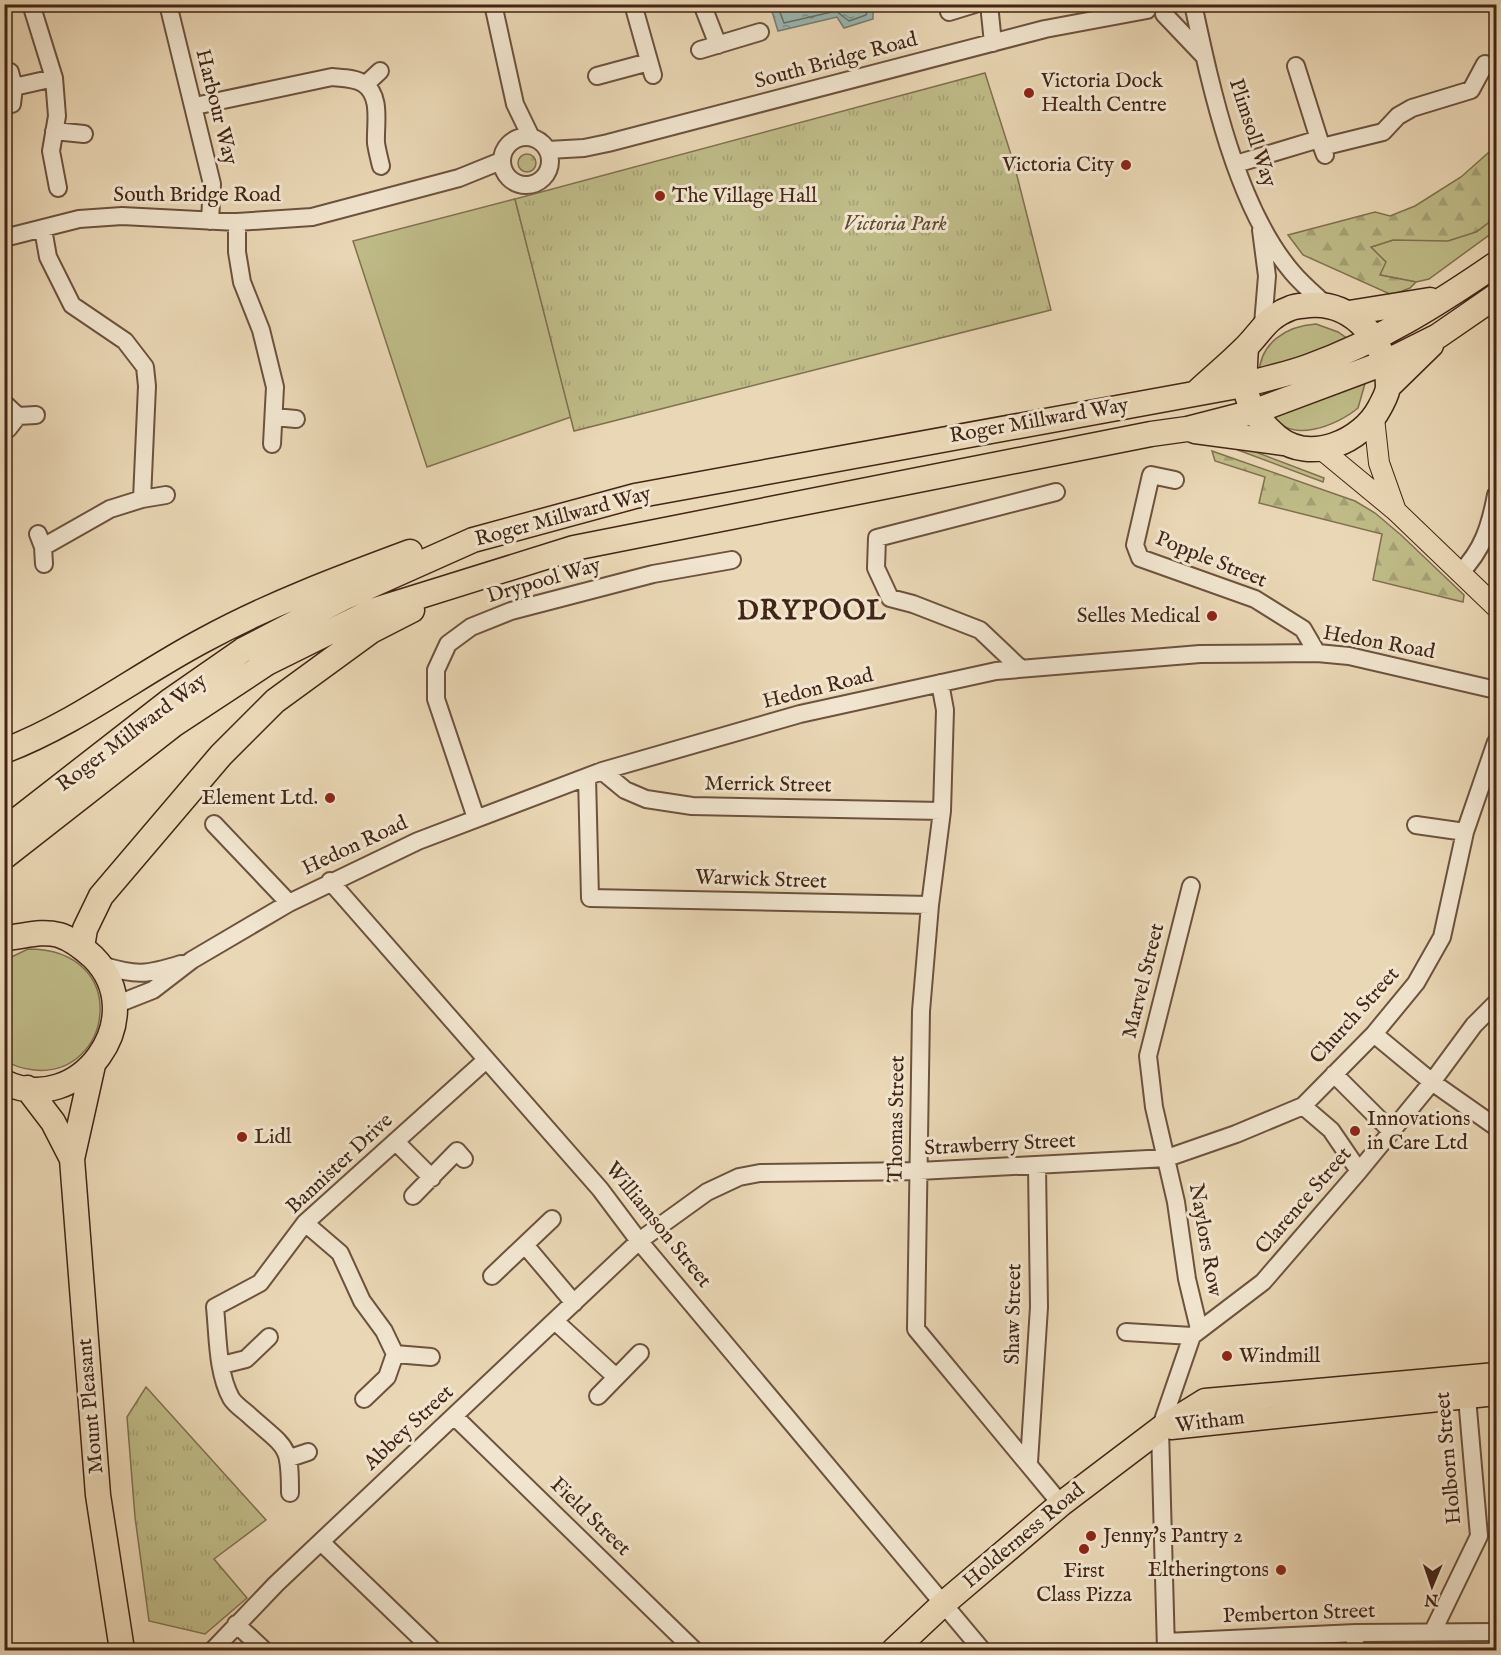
<svg xmlns="http://www.w3.org/2000/svg" width="1501" height="1655" viewBox="0 0 1501 1655" font-family="'IM FELL English',serif">
  <style>
    .grass { fill: #bfbc88; stroke: #81704f; stroke-width: 1.5 }
    .forest { fill: url(#forest-firs); stroke: #81704f; stroke-width: 1.5 }
    .park { fill: url(#park-tufts); stroke: #81704f; stroke-width: 1.5 }
    .water { fill: url(#water-ripples); stroke: #767d74; stroke-width: 1.5 }
    .lines { fill: none; stroke-linecap: round; stroke-linejoin: round }
    .shore { stroke: #6e6e64; stroke-width: 1.5 }
    .minor-casing { stroke: #6d523e; stroke-width: 20 }
    .major-casing { stroke: #432516; stroke-width: 22 }
    .highway-casing { stroke: #432516; stroke-width: 27 }
    .minor { stroke: #f1e5cf; stroke-width: 16 }
    .major { stroke: #ead7b5; stroke-width: 20 }
    .highway { stroke: #ead7b5; stroke-width: 24 }
    .poi-dot { fill: #8f2418; stroke: #f1e5cf; stroke-width: 2 }
    .labels { text-anchor: middle; dominant-baseline: central; stroke-width: 6; stroke-linejoin: round; paint-order: stroke }
    .street-label { font-size: 21px; fill: #432516; stroke: #f1e5cf }
    .poi-label { font-size: 21px; fill: #432516; stroke: #f1e5cf; text-anchor: start }
    .park-label { font-size: 21px; font-style: italic; fill: #624b32; stroke: #f1e5cf }
    .district-label { font-size: 27px; font-weight: bold; letter-spacing: 1.5px; fill: #432516; stroke: #f1e5cf }
  </style>
  <defs>
    <pattern id="forest-firs" width="22" height="20" patternUnits="userSpaceOnUse" patternTransform="scale(1.5)"><rect width="22" height="20" fill="#bfbc88"/><path d="M5 1l3.5 6h-7zM16 11l3.5 6h-7z" fill="#a5a175"/></pattern>
    <pattern id="park-tufts" width="24" height="20" patternUnits="userSpaceOnUse" patternTransform="scale(1.5)"><rect width="24" height="20" fill="#bfbc88"/><path d="M3 7l-1-3M5 7V3M7 7l1-3M15 17l-1-3M17 17v-4M19 17l1-3" fill="none" stroke="#a5a175"/></pattern>
    <pattern id="water-ripples" width="26" height="14" patternUnits="userSpaceOnUse" patternTransform="scale(1.5)"><rect width="26" height="14" fill="#98b8b3"/><path d="M2 4q2-2 4 0t4 0M15 11q2-2 4 0t4 0" fill="none" stroke="#7e9591"/></pattern>
  </defs>
  <rect width="100%" height="100%" fill="#ead7b5"/>
  <filter id="stains"><feTurbulence type="fractalNoise" baseFrequency=".00333" numOctaves="4"/><feColorMatrix values="0 0 0 0 .2 0 0 0 0 .09 0 0 0 0 .02 0 0 0 .5 -.17"/></filter>
  <radialGradient id="worn" r=".72"><stop offset=".6" stop-color="#630" stop-opacity="0"/><stop offset="1" stop-color="#630" stop-opacity=".3"/></radialGradient>
  <!-- grass -->
  <path class="grass" d="M515,199l56,218 -144,50 -74,-226z
    M1496,217v13l-67,49 -13,3 -36,-7 -9,-28 22,-7 83,-8z
    M1316,324l22,8 10,7 -89,35c1,-31 27,-48 57,-50z
    M1366,380l-8,28c-20,17 -70,38 -85,5z
    M1240,446l84,32 -1,4 -85,-32z
    M28,949c105,0 85,129 6,121 -10,-1 -21,-4 -29,-10v-100z"/>
  <!-- forest -->
  <path class="forest" d="M1496,146v71l-20,15 -28,9 -55,-1 -22,7 15,15 -6,13 36,7 -6,6 -18,7 -89,-40 -15,-20 87,-23 15,4 25,-10 46,-29z
    M518 163a9 9 0 1 1 18 0a9 9 0 1 1-18 0Z
    M1212,451l143,50 20,12 26,22 63,60 -1,7 -90,-22 9,-46 -123,-31 6,-26 -50,-16z"/>
  <!-- park -->
  <path class="park" d="M985,73l29,91 37,146 -477,121 -59,-232z
    M146,1387l120,133 -52,39 33,39 -42,36 -56,-13 -14,-104 -8,-100z"/>
  <!-- water -->
  <path class="water" d="M770,5v-1l117,1 -14,4v10l-29,9 -7,-11 -59,14z"/>
  <g class="lines">
    <!-- shore -->
    <path class="shore" d="M777,4l7,19 52,-12 13,10 17,-6 3,-11"/>
    <!-- minor casing -->
    <g class="minor-casing">
      <path id="minor" d="M31,4l23,74 3,38 -6,35 7,37
        M168,4l44,180 -2,37
        M493,4l22,100 16,33
        M633,4l20,71
        M702,4l16,41
        M989,4l4,39
        M1193,4c18,84 43,202 99,268 10,12 22,22 33,32
        M949,12l26,-8
        M1164,14l39,41
        M700,50l60,-18
        M1296,66l23,73
        M10,72l4,15 -2,17
        M597,76l52,-14
        M365,85l15,-14
        M14,87l40,-9
        M195,106l137,-29c11,1 24,1 32,7 18,12 11,41 12,59 1,7 3,15 5,23
        M54,131l30,3
        M502 161a24 24 0 1 1 48 0a24 24 0 1 1-48 0Z
        M1322,147l61,-15 15,-16 14,-8 59,-18 14,-26
        M548,150l36,-2 24,-5 437,-114 102,-19
        M1236,164l83,-25 6,16
        M237,222v30l5,30 19,48 14,57 -3,57
        M43,229l5,28 24,48 53,36 20,26 2,19 -5,113
        M1261,230l6,46 -4,48
        M4,238l75,-19 43,-3 115,6 75,-5 147,-39 42,-17
        M4,403l14,13
        M274,417l22,2
        M8,429l10,-13 18,-1
        M1175,480l-24,-5 -16,70 5,13 115,41 48,30 14,24
        M38,534l5,13 1,17
        M43,547l67,-38 32,-10 24,-4
        M1460,573c23,-23 30,-47 36,-78
        M1020,668l-40,-38 -67,-26 -23,-6 -14,-30 1,-30 179,-46
        M940,683l5,27 -3,101 -12,94 -9,106 -5,318 145,175
        M602,771l23,19 21,9 46,7 250,5
        M587,777l3,121 340,7
        M476,818l-40,-119v-29l12,-26 23,-17 40,-16 142,-37 79,-14
        M214,824l75,79
        M1416,825l49,7
        M330,881l270,308 39,52 343,409
        M1191,886l-43,170 6,51 22,95 11,77 12,50
        M101,965c36,11 45,10 80,-1
        M115,1005l38,-15 39,-30 97,-57 129,-62 184,-70 198,-57 196,-43 204,-17 117,-1 32,3 147,34
        M1374,1034l58,48 64,45
        M1334,1074l57,57
        M1303,1106l28,24 28,41
        M396,1142l36,36
        M413,1196l44,-45 7,8
        M305,1223l35,30 22,48 22,30 11,23 -8,23 -23,22
        M525,1245l49,58
        M492,1276l60,-57
        M556,1322l60,55
        M1126,1332l66,4
        M395,1354l36,3
        M222,1365l24,-6 23,-22
        M598,1396l42,-43
        M454,1416l240,234
        M290,1458l18,-6
        M1029,1462l10,-155 -2,-141
        M290,1493c0,-49 -3,-44 -39,-76 -6,-6 -16,-12 -20,-19 -14,-26 -13,-62 -16,-91l45,-24 45,-60 181,-163
        M321,1542l112,108
        M236,1624l28,26
        M1433,1631l46,-95 -13,-150
        M1166,1642l190,-9 140,-1
        M213,1650l63,-66 363,-343 68,-49 32,-15 21,-4 159,-2 248,-13 69,-24 67,-28 71,-72 42,-51 26,-46 23,-105 31,-90
        M1166,1650l-6,-221 32,-93 71,-54 96,-111 73,-89 42,-57 22,-22
        M1354,1650l2,-17"/>
    </g>
    <!-- major casing -->
    <g class="major-casing">
      <path id="major" d="M1374,418l5,45 17,48
        M1321,449l75,62 100,96"/>
    </g>
    <!-- highway casing -->
    <g class="highway-casing">
      <path id="highway" d="M1349,313l81,-13
        M1388,387l43,-42
        M1197,392c15,-14 32,-28 47,-43 17,-16 22,-32 47,-41 5,-2 12,-2 18,-3 44,-4 79,37 79,81 0,7 -5,15 -8,21 -18,35 -70,57 -103,30 -34,-29 -34,-48 -31,-89
        M1195,431l89,12
        M4,751c73,-28 132,-75 200,-111 66,-36 136,-62 206,-88
        M4,830l167,-130 72,-50 100,-52 130,-58 162,-44 608,-111c22,-6 46,-11 67,-19 67,-24 128,-62 186,-102
        M4,857l169,-132 94,-62 105,-52 202,-63 577,-114 36,-5 66,-17 131,-49 54,-27 58,-40
        M4,938c19,-1 36,-8 55,-3 13,4 24,13 34,22 60,60 -14,162 -89,125
        M82,947l3,-18 16,-33 120,-141 54,-54 96,-70 41,-21
        M93,1065l-21,94 26,336 24,155
        M27,1088l26,34 19,37
        M1171,1427l325,-34
        M894,1650l48,-45 119,-101 99,-75 45,-28 291,-26"/>
    </g>
    <!-- minor -->
    <use href="#minor" class="minor"/>
    <!-- major -->
    <use href="#major" class="major"/>
    <!-- highway -->
    <use href="#highway" class="highway"/>
  </g>
  <!-- markers -->
  <g class="poi-dot">
    <circle cx="1029" cy="93" r="6"/>
    <circle cx="1126" cy="165" r="6"/>
    <circle cx="660" cy="196" r="6"/>
    <circle cx="1212" cy="616" r="6"/>
    <circle cx="330" cy="798" r="6"/>
    <circle cx="1355" cy="1131" r="6"/>
    <circle cx="242" cy="1137" r="6"/>
    <circle cx="1227" cy="1356" r="6"/>
    <circle cx="1091" cy="1536" r="6"/>
    <circle cx="1084" cy="1549" r="6"/>
    <circle cx="1281" cy="1570" r="6"/>
  </g>
  <g class="labels">
    <!-- street labels -->
    <g class="street-label">
      <text transform="translate(836 61) rotate(-15)">South Bridge Road</text>
      <text transform="translate(216 107) rotate(76)">Harbour Way</text>
      <text transform="translate(1252 133) rotate(72)">Plimsoll Way</text>
      <text x="197" y="195">South Bridge Road</text>
      <text transform="translate(1039 421) rotate(-10)">Roger Millward Way</text>
      <text transform="translate(563 517) rotate(-15)">Roger Millward Way</text>
      <text transform="translate(1211 560) rotate(22)">Popple Street</text>
      <text transform="translate(544 581) rotate(-16)">Drypool Way</text>
      <text transform="translate(1379 643) rotate(10)">Hedon Road</text>
      <text transform="translate(818 689) rotate(-14)">Hedon Road</text>
      <text transform="translate(132 733) rotate(-37)">Roger Millward Way</text>
      <text transform="translate(768 785) rotate(1)">Merrick Street</text>
      <text transform="translate(355 846) rotate(-25)">Hedon Road</text>
      <text transform="translate(761 880) rotate(2)">Warwick Street</text>
      <text transform="translate(1144 981) rotate(-76)">Marvel Street</text>
      <text transform="translate(1355 1016) rotate(-48)">Church Street</text>
      <text transform="translate(897 1119) rotate(-89)">Thomas Street</text>
      <text transform="translate(1000 1145) rotate(-3)">Strawberry Street</text>
      <text transform="translate(340 1164) rotate(-43)">Bannister Drive</text>
      <text transform="translate(1304 1201) rotate(-49)">Clarence Street</text>
      <text transform="translate(658 1225) rotate(51)">Williamson Street</text>
      <text transform="translate(1205 1240) rotate(80)">Naylors Row</text>
      <text transform="translate(1014 1314) rotate(-89)">Shaw Street</text>
      <text transform="translate(91 1406) rotate(-95)">Mount Pleasant</text>
      <text transform="translate(1210 1422) rotate(-7)">Witham</text>
      <text transform="translate(409 1428) rotate(-43)">Abbey Street</text>
      <text transform="translate(1449 1458) rotate(-95)">Holborn Street</text>
      <text transform="translate(590 1517) rotate(44)">Field Street</text>
      <text transform="translate(1024 1536) rotate(-40)">Holderness Road</text>
      <text transform="translate(1299 1614) rotate(-2)">Pemberton Street</text>
    </g>
    <!-- poi labels -->
    <g class="poi-label">
      <text x="1041" y="81">Victoria Dock<tspan x="1041" dy="24">Health Centre</tspan></text>
      <text x="1114" y="165" text-anchor="end">Victoria City</text>
      <text x="672" y="196">The Village Hall</text>
      <text x="1200" y="616" text-anchor="end">Selles Medical</text>
      <text x="318" y="798" text-anchor="end">Element Ltd.</text>
      <text x="1367" y="1119">Innovations<tspan x="1367" dy="24">in Care Ltd</tspan></text>
      <text x="254" y="1137">Lidl</text>
      <text x="1239" y="1356">Windmill</text>
      <text x="1103" y="1536">Jenny's Pantry 2</text>
      <text x="1269" y="1570" text-anchor="end">Eltheringtons</text>
      <text x="1084" y="1571" text-anchor="middle">First<tspan x="1084" dy="24">Class Pizza</tspan></text>
    </g>
    <!-- park labels -->
    <g class="park-label">
      <text x="895" y="224">Victoria Park</text>
    </g>
    <!-- district labels -->
    <g class="district-label">
      <text x="812" y="612">DRYPOOL</text>
    </g>
  </g>
  <!-- margin -->
  <rect width="1501" height="1655" fill="none" stroke="#ead7b5" stroke-width="24"/>
  <rect x="6" y="6" width="1489" height="1643" fill="none" stroke="#432516" stroke-width="3"/>
  <rect x="12" y="12" width="1477" height="1631" fill="none" stroke="#432516" stroke-width="1.5"/>
  <!-- north arrow -->
  <g transform="translate(1432 1586) rotate(182)" stroke="#f1e5cf" stroke-width="4.5" paint-order="stroke">
  <path d="M0-4.5L10 22L0 15L-10 22Z" fill="#432516"/>
  <text y="-9" font-size="16" font-weight="bold" text-anchor="middle" fill="#432516">N</text>
  </g>
  <rect width="100%" height="100%" filter="url(#stains)"/>
  <rect width="100%" height="100%" fill="url(#worn)"/>
</svg>
